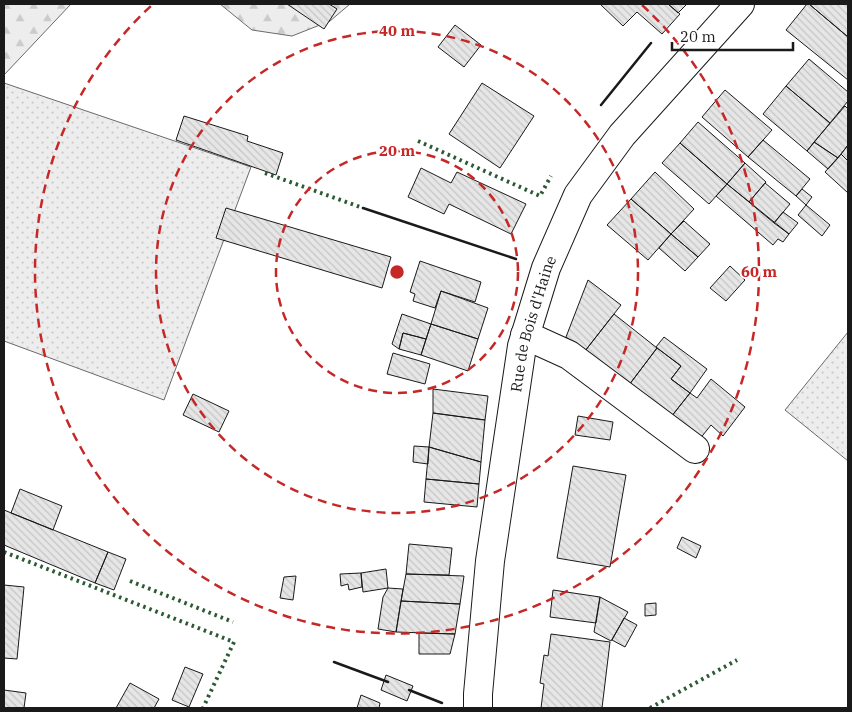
<svg xmlns="http://www.w3.org/2000/svg" width="852" height="712" viewBox="0 0 852 712" font-family="'IBM Plex Serif',serif">
  <style>
    .grass { fill: url(#grass-dots); stroke: #6a6a6a }
    .forest { fill: url(#forest-firs); stroke: #6a6a6a }
    .building { fill: url(#building-back-hatch); stroke: #1a1a1a }
    .lines { fill: none; stroke-linecap: round; stroke-linejoin: round }
    .minor-casing { stroke: #1a1a1a; stroke-width: 30 }
    .minor { stroke: #fff; stroke-width: 28 }
    .hedge { stroke: #2b5a34; stroke-width: 4; stroke-dasharray: 2.5 4; stroke-linecap: butt }
    .wall { stroke: #1a1a1a; stroke-width: 2.5 }
    .ring { fill: none; stroke: #c62828; stroke-width: 2.5; stroke-dasharray: 9 6 }
    .labels { text-anchor: middle; dominant-baseline: central; stroke-width: 4; stroke-linejoin: round; paint-order: stroke }
    .street-label { font-size: 15px; fill: #1a1a1a; stroke: #fff }
    .centre { fill: #c62828; stroke: #fff; stroke-width: 2.5 }
    .ring-label { font-size: 15px; text-anchor: middle; font-weight: bold; fill: #c62828; stroke: #fff; stroke-width: 4; stroke-linejoin: round; paint-order: stroke }
  </style>
  <defs>
    <pattern id="grass-dots" width="8" height="8" patternUnits="userSpaceOnUse" patternTransform="scale(1.25)"><rect width="8" height="8" fill="#ededed"/><path d="M2 2h.1M6 6h.1" fill="none" stroke="#cbcbcb" stroke-width="1.8" stroke-linecap="round"/></pattern>
    <pattern id="forest-firs" width="22" height="20" patternUnits="userSpaceOnUse" patternTransform="scale(1.25)"><rect width="22" height="20" fill="#ededed"/><path d="M5 1l3.5 6h-7zM16 11l3.5 6h-7z" fill="#cbcbcb"/></pattern>
    <pattern id="building-back-hatch" width="6" height="6" patternUnits="userSpaceOnUse" patternTransform="scale(1.25)"><rect width="6" height="6" fill="#e6e6e6"/><path d="M-1 5l2 2M0 0l6 6M5-1l2 2" fill="none" stroke="#c5c5c5"/></pattern>
  </defs>
  <rect width="100%" height="100%" fill="#fff"/>
  <!-- grass -->
  <path class="grass" d="M4,83l247,84 -87,233 -160,-59z
    M848,332v129l-63,-51z"/>
  <!-- forest -->
  <path class="forest" d="M4,4h67l-67,71z
    M220,4h130l-20,17 -38,15 -40,-6z"/>
  <!-- building -->
  <path class="building" d="M287,4h42l8,5 -13,20z
    M600,4h68l12,10 -18,20 -25,-22 -14,14z
    M668,4h19l-9,9z
    M807,4h2l39,33v43l-62,-50z
    M809,4h39v33z
    M455,25l26,20 -17,22 -26,-20z
    M809,59l39,33v9l-18,22 -44,-37z
    M482,83l52,33 -34,52 -51,-34z
    M786,86l44,37 -23,28 -44,-37z
    M725,90l47,40 -24,27 -46,-40z
    M845,106l3,3v36l-10,13 -24,-16z
    M184,116l64,20 -1,5 36,12 -7,22 -100,-35z
    M698,122l47,41 -18,21 -47,-41z
    M763,140l47,39 -14,17 -48,-39z
    M814,142l24,16 -10,11 -21,-18z
    M680,143l47,41 -18,20 -47,-41z
    M848,145v16l-7,-7z
    M841,154l7,7v32l-23,-21z
    M745,163l21,19 -17,20 -22,-18z
    M421,168l30,15 6,-11 69,32 -15,30 -62,-30 -5,10 -36,-17z
    M655,172l39,37 -23,25 -40,-35z
    M765,183l25,21 -16,19 -25,-21z
    M727,184l62,50 -6,8 -5,-3 -5,6 -57,-49z
    M802,189l10,8 -6,8 -10,-9z
    M631,199l40,35 -23,26 -41,-35z
    M806,205l24,20 -8,11 -24,-21z
    M226,208l165,49 -9,31 -166,-50z
    M783,212l15,11 -9,11 -15,-11z
    M684,221l26,23 -12,13 -27,-23z
    M671,234l27,23 -13,14 -26,-23z
    M420,261l61,21 -6,20 -34,-11 -6,17 -22,-7 2,-7 -5,-2z
    M730,266l15,14 -19,21 -16,-13z
    M588,280l33,25 -36,46 -19,-14z
    M441,291l47,17 -10,31 -47,-15z
    M402,314l29,10 -5,15 -23,-6 -4,16 -7,-5z
    M614,314l43,34 -28,37 -44,-34z
    M431,324l47,15 -10,32 -47,-16z
    M403,333l23,6 -5,16 -22,-6z
    M664,337l43,32 -17,24 -19,-14 10,-13 -25,-19z
    M657,348l24,18 -10,13 19,14 -19,24 -42,-32z
    M393,353l37,11 -5,20 -38,-10z
    M711,379l34,28 -22,29 -12,-11 -12,15 -28,-23 19,-24 7,5z
    M433,389l55,7 -3,24 -52,-7z
    M193,394l36,17 -10,21 -36,-17z
    M433,413l52,7 -4,42 -52,-15z
    M578,416l35,6 -3,18 -35,-5z
    M414,446l15,1 -1,17 -15,-2z
    M429,447l52,15 -2,22 -53,-5z
    M573,466l53,9 -16,92 -53,-9z
    M426,479l53,5 -2,23 -53,-5z
    M20,489l42,17 -9,24 -42,-17z
    M4,510l104,42 -13,31 -91,-38z
    M682,537l19,9 -5,12 -19,-10z
    M409,544l43,4 -3,27 -43,-1z
    M108,552l18,7 -12,31 -19,-7z
    M386,569l2,19 -25,4 -2,-19z
    M361,573l1,14 -13,3 -1,-6 -7,2 -1,-12z
    M406,574l58,2 -4,28 -59,-3z
    M296,576l-3,24 -13,-2 4,-21z
    M4,585l20,2 -7,72 -13,-1z
    M388,588l15,1 -7,43 -18,-3 5,-32z
    M553,590l47,7 -4,26 -46,-6z
    M600,597l28,15 -17,29 -17,-9z
    M401,601l59,3 -5,30 -59,-2z
    M656,603v12l-11,1v-12z
    M624,618l13,7 -12,22 -13,-7z
    M419,633l36,1 -5,20h-31z
    M551,634l59,8 -8,66h-61l3,-24 -4,-1 4,-28 4,1z
    M185,667l18,7 -14,33 -17,-7z
    M386,675l27,11 -6,15 -26,-11z
    M130,683l29,16 -5,9h-38z
    M4,690l22,3 -2,15h-20z
    M361,695l19,8 -1,5h-22z"/>
  <g class="lines">
    <!-- minor casing -->
    <g class="minor-casing">
      <g id="minor">
        <path d="M525,335l44,20 126,94"/>
        <path id="s1" d="M478,708v-14l12,-133 32,-215 24,-78 32,-73 44,-60 118,-131"/>
      </g>
    </g>
    <!-- minor -->
    <use href="#minor" class="minor"/>
    <!-- hedge -->
    <path class="hedge" d="M418,141l122,55 11,-20
      M265,173l98,35
      M4,552l230,90 -31,66
      M130,581l103,41
      M650,708l87,-48"/>
    <!-- wall -->
    <path class="wall" d="M601,105l50,-62
      M363,208l153,51
      M334,662l54,20
      M409,690l33,13"/>
  </g>
  <!-- distance rings -->
  <g class="ring">
    <circle cx="397" cy="272" r="121"/>
    <circle cx="397" cy="272" r="241"/>
    <path d="M642 5A362 362 0 1 1 152 5"/>
  </g>
  <g class="labels">
    <!-- street labels -->
    <g class="street-label">
      <text stroke="none"><textPath href="#s1" startOffset="389">Rue de Bois d'Haine</textPath></text>
    </g>
  </g>
  <circle cx="397" cy="272" r="8" class="centre"/>
  <g class="ring-label">
    <text x="397" y="36">40 m</text>
    <text x="397" y="156">20 m</text>
    <text x="759" y="277">60 m</text>
  </g>
  <!-- border -->
  <rect width="852" height="712" fill="none" stroke="#1a1a1a" stroke-width="10"/>
  <!-- scale -->
  <path d="M672 42v8h121v-8" fill="none" stroke="#1a1a1a" stroke-width="2.5"/>
  <text x="680" y="42" font-size="15" fill="#1a1a1a" stroke="#ffffff" stroke-width="4" paint-order="stroke">20 m</text>
</svg>
